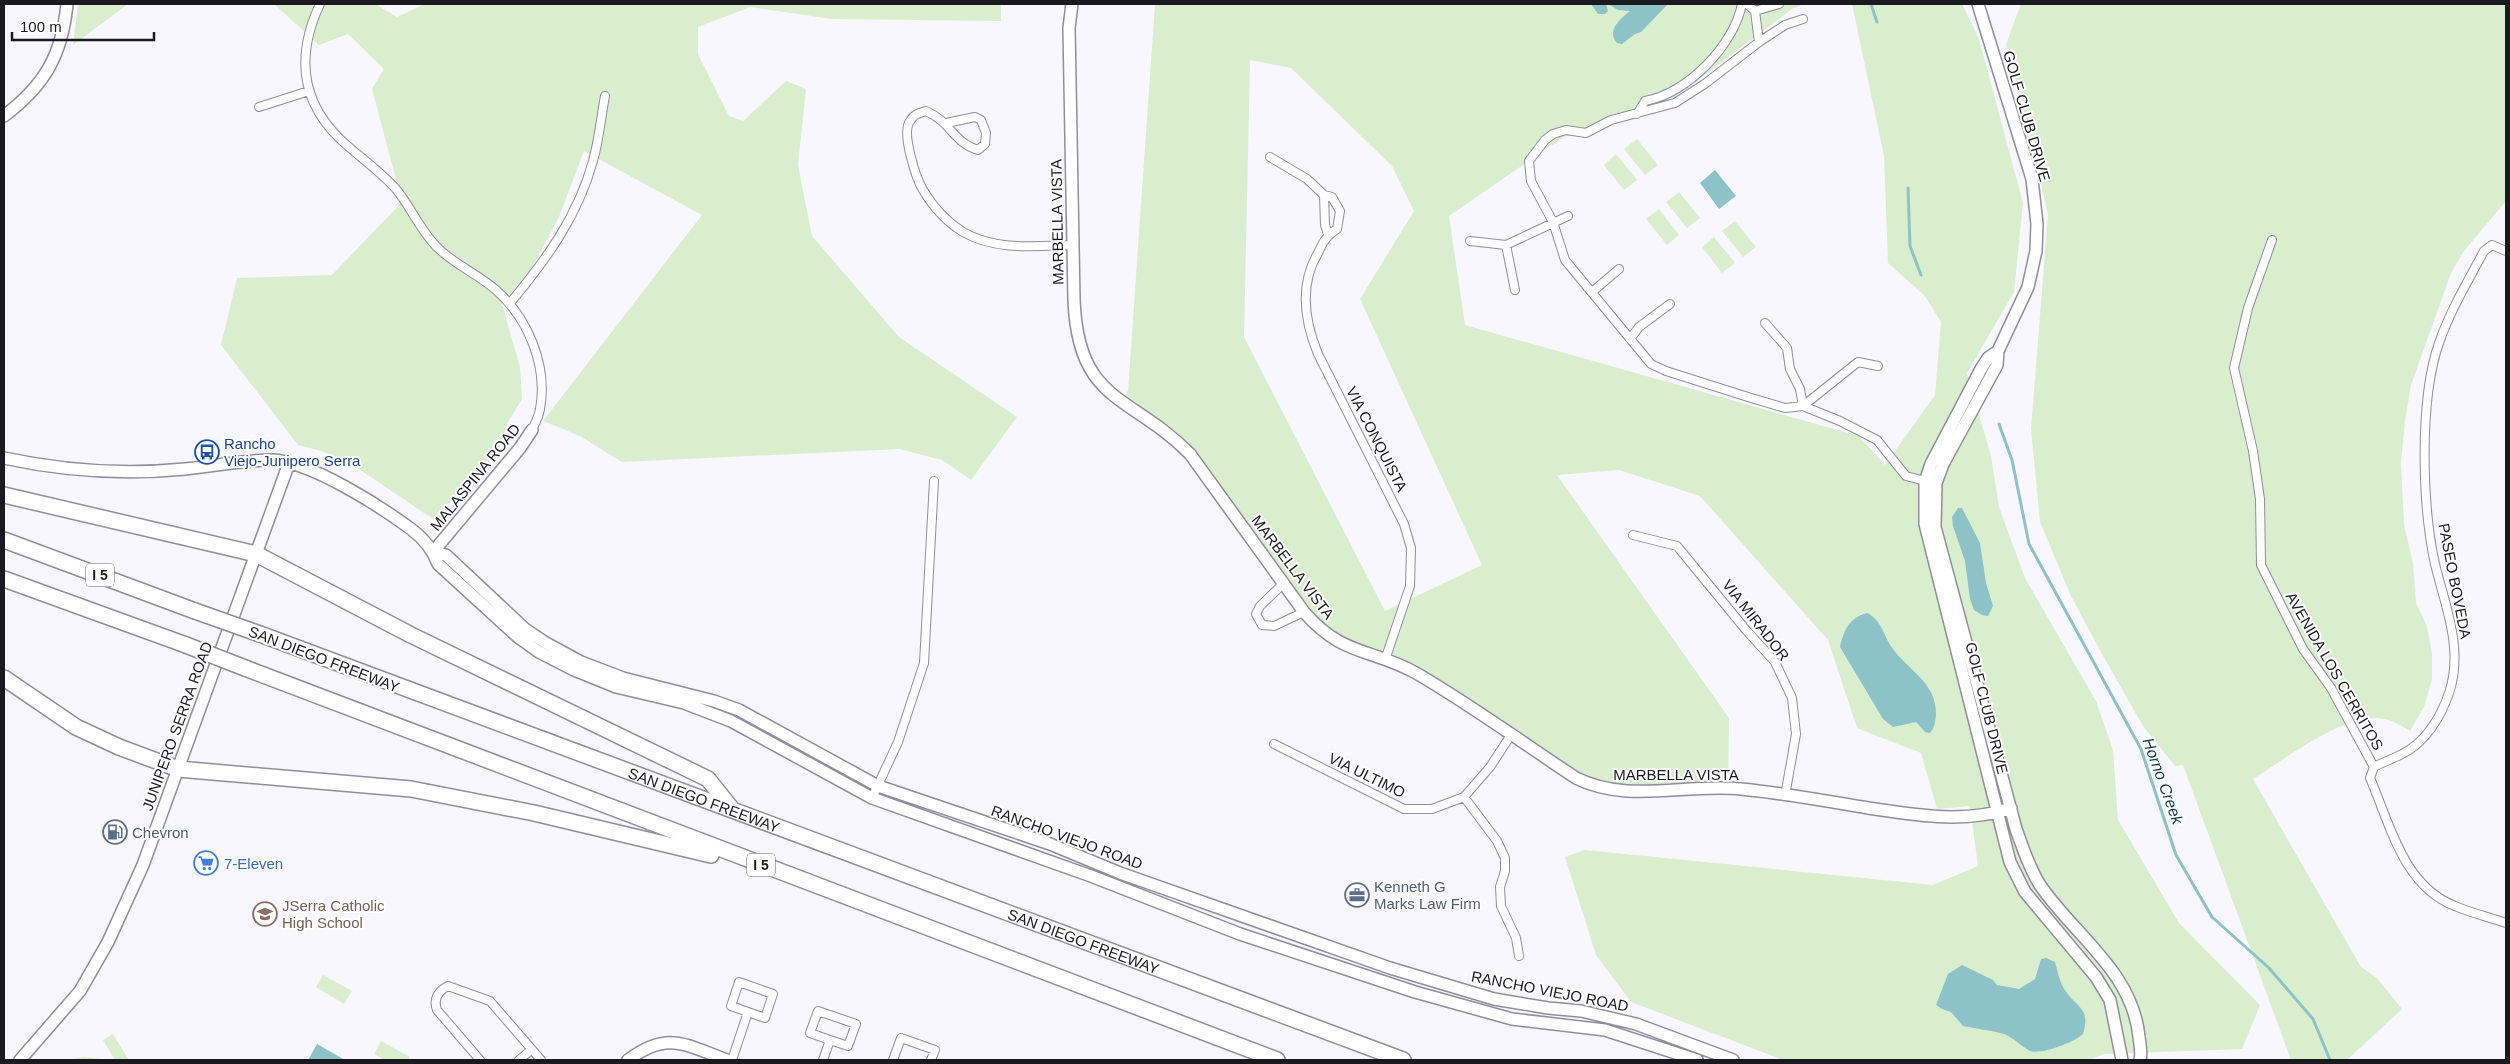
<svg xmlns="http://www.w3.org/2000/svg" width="2510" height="1064" viewBox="0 0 2510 1064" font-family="Arial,sans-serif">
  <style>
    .green { fill: #d9eecd; fill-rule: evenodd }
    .water { fill: #8dc2c9 }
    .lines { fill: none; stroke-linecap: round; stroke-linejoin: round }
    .stream { stroke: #8dc2c9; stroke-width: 3 }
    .street-casing { stroke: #908da0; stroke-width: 10 }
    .secondary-casing { stroke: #908da0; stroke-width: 14 }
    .highway-casing { stroke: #908da0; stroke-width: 18 }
    .street { stroke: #fff; stroke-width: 8 }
    .secondary { stroke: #fff; stroke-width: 11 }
    .highway { stroke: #fff; stroke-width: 15 }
    .highway-bridge-casing { stroke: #908da0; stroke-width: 18; stroke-linecap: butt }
    .highway-bridge { stroke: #fff; stroke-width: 15 }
    .labels { text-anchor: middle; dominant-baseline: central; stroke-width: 4; stroke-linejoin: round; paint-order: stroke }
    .shield { fill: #fff; stroke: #5f5e63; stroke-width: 1 }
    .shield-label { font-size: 14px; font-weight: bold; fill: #1a1920 }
    .street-label { font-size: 15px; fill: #1a1920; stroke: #fff }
    .transit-label { font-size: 15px; fill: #164399; stroke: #fff; text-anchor: start }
    .service-label { font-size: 15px; fill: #4e5e75; stroke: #fff; text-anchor: start }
    .shop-label { font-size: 15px; fill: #366cbe; stroke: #fff; text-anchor: start }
    .education-label { font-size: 15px; fill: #785e54; stroke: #fff; text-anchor: start }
    .water-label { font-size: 16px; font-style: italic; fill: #0b3e43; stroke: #fff }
  </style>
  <rect width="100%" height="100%" fill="#f8f6ff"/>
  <!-- green -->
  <path class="green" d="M78,4h50l-55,41z
    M274,4h101l22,13 28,-13h576v17l-169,-2 -82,-12 -52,20v27l31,62 14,5 43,-40 20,8 -8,76 14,71 87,101 118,80 -46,63 -29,-20 -42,-11 -278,13 -42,-26 -37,-15 159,-206 -118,-64 -25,66 -29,55 -28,32 18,63 2,32 -15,25 -11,32 -63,63 -80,-54 -31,-14 -24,-6 -77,-100 16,-67 95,-3 70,-73 -30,-113 12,-20 -36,-35 -29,11z
    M1155,4h649l-12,5 -115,87 -113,41 -115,79 16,109 394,111 26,29 50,-70 6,-73 -16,-26 -37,-33 -4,-107 -32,-152h110l17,35 44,164 -9,89 -47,81 24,83 8,51 26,71 71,123 17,49 5,70 61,103 81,82 -18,44 -138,5 -16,6h-305l-152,-58 -35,-47 -31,-98 20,-7 348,35 45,-19 -8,-60 -33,3 -16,-56 -64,-25 -29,-88 -128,-144 -81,-26 -62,5 172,243 -1,70 -133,-2 -178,-112 -87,-37 -140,-183 -70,-53 8,-10zM1250,60l41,8 101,98 22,45 -54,88 122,266 -97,46 -141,-274z
    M2021,4h485v197l-42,50 -13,22 -40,112 -6,36 -4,41 3,63 9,38 3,40 11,23 5,28v25l-8,28 -14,24c-7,-4 -14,-9 -21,-11 -40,-12 -102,38 -136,59l108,188 16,11 25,31 -55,51h-56l-108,-295 -8,1 -32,-40 -41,-72 -31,-58 -31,-74 -9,-93 17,-214 -28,-122 -14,-49z
    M1637,139l21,26 -13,10 -21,-26z
    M1616,154l21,26 -13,10 -20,-25z
    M1679,192l21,26 -13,10 -21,-26z
    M1659,209l20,26 -12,10 -21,-26z
    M1735,221l21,26 -13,10 -21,-26z
    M1714,237l21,26 -13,10 -20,-26z
    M323,975l29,16 -8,13 -28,-17z
    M113,1034l16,26h-14l-12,-20z
    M381,1041l29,16 -2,3h-23l-11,-6z
    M84,1057l25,3h-43z"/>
  <!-- water -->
  <path class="water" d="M1591,4h15l2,7 -3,3h-7z
    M1608,4h60l-27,28 -6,2 -13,10 -5,-1c-11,-12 3,-24 13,-32l-12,-1z
    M1715,170l21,26 -17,13 -19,-26z
    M1958,508h4l18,35 6,40 7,23 -5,10 -6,-1 -8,-5 -4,-11 -5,-38 -12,-35 -1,-9z
    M1867,613c16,8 16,23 26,36 16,22 44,34 43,66 -1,7 -1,12 -6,18l-5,-1 -9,-10 -23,5 -10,-8 -43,-72c4,-17 9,-29 27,-34z
    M2046,958l9,4c3,11 5,22 12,31 13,17 23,16 16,41 -8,8 -42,21 -53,17 -9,-5 -16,-13 -26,-17 -14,-4 -27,-5 -41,-8l-12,-14 -9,-3 -6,-4 12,-31 14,-9 31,15 4,5 22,4 16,-10 6,-20z
    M317,1044l28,16h-37z"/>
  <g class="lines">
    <!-- stream -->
    <path class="stream" d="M1871,4l6,18
      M1908,188l2,58 11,29
      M1999,424l13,36 17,84 112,205 35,106 36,62 57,51 44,51 17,41"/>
    <!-- street casing -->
    <g class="street-casing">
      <path id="street" d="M320,4c-23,49 -21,95 20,135 18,17 39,31 56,50 15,18 25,43 42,59 17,17 40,26 58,42 32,28 52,76 44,119 -1,7 -5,15 -8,21
        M1747,4l8,7 4,31
        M1755,11l24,-7
        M1803,19l-18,6 -26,17 -53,41 -31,20 -64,17 -25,13 -20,-3 -13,4 -8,6 -16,21 2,20 22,41 12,38 86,104 15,7 82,26 37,11 18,-2 37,15 37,19 29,36 23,6
        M259,107l50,-16
        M1637,114l8,-13c42,-7 89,-56 97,-97
        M946,123l29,-6 6,3 5,13 -1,11 -7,6c-24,-7 -27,-28 -52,-39 -7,2 -12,3 -16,10 -9,12 6,57 13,69 10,17 24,32 40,42 33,19 73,14 110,13
        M1270,157l37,22 17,16 8,2 8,14 -3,18c-10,6 -14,13 -19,24 -19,32 -14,67 0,101l86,170 7,24 -1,38 -25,74
        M1324,195l1,30 3,9
        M2272,240l-24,68 -14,60 19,83 7,48 1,66 42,84 28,39 43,79
        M1470,241l36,4
        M1515,290l-9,-45 62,-29
        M1592,292l27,-23
        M510,303c36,-43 68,-87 83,-142 6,-21 8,-44 12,-65
        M1765,323l22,25 3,21 10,20 3,17
        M1630,339l9,-12 31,-23
        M1803,406l55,-44 20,4
        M1633,535l44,11 69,84 29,32 17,36 4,36 -11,62
        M1284,583l-24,23 -4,8 6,11 12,1 30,-14
        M1274,744l130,65h28l32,-12 26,-30 21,-32
        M2374,767c9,-5 19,-8 28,-13 23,-11 39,-37 47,-61 15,-44 -4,-87 -14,-129 -13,-59 -16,-164 4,-221 11,-32 29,-62 45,-92l8,-6 14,6
        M2374,767l-4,11c20,46 33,108 85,128 16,7 34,11 51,17
        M1464,797l33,44 8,17v13l-5,16 1,19 15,32 3,18
        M872,798l26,-56 26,-79 10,-182
        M739,982l34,12 -8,24 -34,-12z
        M480,1060l-43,-50c-4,-11 1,-19 11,-24l42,15 51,59
        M519,1060l12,-10
        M732,1060l16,-48
        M823,1060l7,-20 -20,-7 8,-22 38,13 -8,22 -18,-6
        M893,1060l8,-22 34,12 -4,10"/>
    </g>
    <!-- secondary casing -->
    <g class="secondary-casing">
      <path id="secondary" d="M1072,4l-3,24 5,272c4,104 57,94 116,154l114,158c39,45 67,36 112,61 55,32 107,70 160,105 52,26 109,5 165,11 42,4 85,12 127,19 47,7 97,16 143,0
        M1978,4l54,175 5,45 -1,27 -8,36 -30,64 -1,14 -54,99 -7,19 -1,44 81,302c7,19 13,39 24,56 34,50 93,87 99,152 1,8 3,16 1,23
        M4,116c41,-31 58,-61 63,-112
        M1998,351l-10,7 -7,11 -50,95 -6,18v42l85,338 15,30 71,85 14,23 12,60
        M4,458c60,13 120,17 181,11 29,-3 58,-9 87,-9 38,1 108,46 139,69 12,9 22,21 27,35l80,73 21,15 35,18 42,17 68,16 47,18 141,77 219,78 149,58 175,58 97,27 93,11 92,30
        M433,552l13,3 79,74 21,14 35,19 42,16 91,23 25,9 139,76 172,58 70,29 270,95 104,31 54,9 33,3 55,13 97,36
        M433,552l87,-104 12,-18
        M20,1060l60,-69 28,-49 35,-77 146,-402
        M628,1060c40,-30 57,-15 99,0"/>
    </g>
    <!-- highway casing -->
    <g class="highway-casing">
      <g id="highway">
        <path d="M4,495l252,59 155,81 297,144 23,29"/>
        <path d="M4,540l191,71"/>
        <path d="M4,579l182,66"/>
        <path id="s1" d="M260,634l1143,426"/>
        <path d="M245,668l1032,392"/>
        <path d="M4,678l72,49 43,20 59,22 233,20 123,24 177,42"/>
      </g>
    </g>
    <!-- street -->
    <use href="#street" class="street"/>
    <!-- secondary -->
    <use href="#secondary" class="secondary"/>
    <!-- highway -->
    <use href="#highway" class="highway"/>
    <!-- highway-bridge casing -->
    <g class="highway-bridge-casing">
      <path id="highway-bridge" d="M195,611l65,23
        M186,645l59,23"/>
    </g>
    <!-- highway-bridge -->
    <use href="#highway-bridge" class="highway-bridge"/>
  </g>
  <!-- icons -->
  <defs>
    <g id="bus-ring" transform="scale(1.25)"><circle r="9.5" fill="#fff" stroke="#1a4fb4" stroke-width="1.5"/><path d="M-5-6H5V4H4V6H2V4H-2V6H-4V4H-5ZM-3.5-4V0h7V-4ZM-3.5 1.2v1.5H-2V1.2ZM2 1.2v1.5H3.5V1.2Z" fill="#1a4fb4"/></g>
    <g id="fuel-ring" transform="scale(1.25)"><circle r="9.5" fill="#fff" stroke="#5c6f8a" stroke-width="1.5"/><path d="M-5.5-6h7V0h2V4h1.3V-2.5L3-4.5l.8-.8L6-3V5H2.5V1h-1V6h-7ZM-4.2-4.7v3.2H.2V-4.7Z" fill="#5c6f8a"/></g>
    <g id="supermarket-ring" transform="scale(1.25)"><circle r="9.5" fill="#fff" stroke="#3f7fe0" stroke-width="1.5"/><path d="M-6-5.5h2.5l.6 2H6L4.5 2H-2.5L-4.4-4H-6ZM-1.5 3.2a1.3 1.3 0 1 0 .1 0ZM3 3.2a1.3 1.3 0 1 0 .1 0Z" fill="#3f7fe0"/></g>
    <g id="office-ring" transform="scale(1.25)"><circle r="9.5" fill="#fff" stroke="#5c6f8a" stroke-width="1.5"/><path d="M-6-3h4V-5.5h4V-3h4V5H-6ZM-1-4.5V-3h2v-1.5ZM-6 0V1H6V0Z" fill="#5c6f8a"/></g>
    <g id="school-ring" transform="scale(1.25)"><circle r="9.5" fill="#fff" stroke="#8d6e63" stroke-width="1.5"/><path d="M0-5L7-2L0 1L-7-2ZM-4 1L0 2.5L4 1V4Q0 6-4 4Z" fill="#8d6e63"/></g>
  </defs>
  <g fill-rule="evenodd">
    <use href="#bus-ring" x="207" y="452"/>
    <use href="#fuel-ring" x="115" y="832"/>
    <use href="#supermarket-ring" x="206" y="863"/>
    <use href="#office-ring" x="1357" y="895"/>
    <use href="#school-ring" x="265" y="914"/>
  </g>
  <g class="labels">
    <!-- shield labels -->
    <g class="shield">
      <rect x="86" y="563.5" width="28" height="23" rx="4"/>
      <rect x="747" y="853.5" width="28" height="23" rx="4"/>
    </g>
    <g class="shield-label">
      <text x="100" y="575">I 5</text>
      <text x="761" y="865">I 5</text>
    </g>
    <!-- street labels -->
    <g class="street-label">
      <text transform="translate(2027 116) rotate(74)">GOLF CLUB DRIVE</text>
      <text transform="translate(1057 222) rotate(-91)">MARBELLA VISTA</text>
      <text transform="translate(1377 439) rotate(63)">VIA CONQUISTA</text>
      <text transform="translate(475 477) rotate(-51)">MALASPINA ROAD</text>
      <text transform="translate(1293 567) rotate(53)">MARBELLA VISTA</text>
      <text transform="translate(2455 581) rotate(79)">PASEO BOVEDA</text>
      <text transform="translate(1756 620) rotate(52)">VIA MIRADOR</text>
      <text transform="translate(324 659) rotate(21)">SAN DIEGO FREEWAY</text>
      <text transform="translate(2335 671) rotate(60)">AVENIDA LOS CERRITOS</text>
      <text transform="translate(1987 708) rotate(76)">GOLF CLUB DRIVE</text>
      <text transform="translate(177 726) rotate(-70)">JUNIPERO SERRA ROAD</text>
      <text x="1676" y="774">MARBELLA VISTA</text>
      <text transform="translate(1367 775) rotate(26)">VIA ULTIMO</text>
      <text stroke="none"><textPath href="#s1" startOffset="474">SAN DIEGO FREEWAY</textPath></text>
      <text transform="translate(1067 837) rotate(20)">RANCHO VIEJO ROAD</text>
      <text stroke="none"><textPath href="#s1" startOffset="879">SAN DIEGO FREEWAY</textPath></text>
      <text transform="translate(1550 991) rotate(11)">RANCHO VIEJO ROAD</text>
    </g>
    <!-- transit labels -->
    <g class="transit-label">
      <text x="224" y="443">Rancho<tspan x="224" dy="17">Viejo-Junipero Serra</tspan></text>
    </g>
    <!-- service labels -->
    <g class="service-label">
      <text x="132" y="832">Chevron</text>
      <text x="1374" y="886">Kenneth G<tspan x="1374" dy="17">Marks Law Firm</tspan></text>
    </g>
    <!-- shop labels -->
    <g class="shop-label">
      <text x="224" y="863">7-Eleven</text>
    </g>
    <!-- education labels -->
    <g class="education-label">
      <text x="282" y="905">JSerra Catholic<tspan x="282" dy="17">High School</tspan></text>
    </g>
    <!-- water labels -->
    <g class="water-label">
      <text transform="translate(2163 781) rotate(70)">Horno Creek</text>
    </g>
  </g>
  <!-- border -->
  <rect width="2510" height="1064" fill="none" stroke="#1a1920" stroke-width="10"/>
  <!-- scale -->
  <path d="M12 32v8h142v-8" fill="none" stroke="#1a1920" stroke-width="2.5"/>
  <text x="20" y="32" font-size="15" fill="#1a1920" stroke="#ffffff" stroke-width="4" paint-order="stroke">100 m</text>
</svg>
